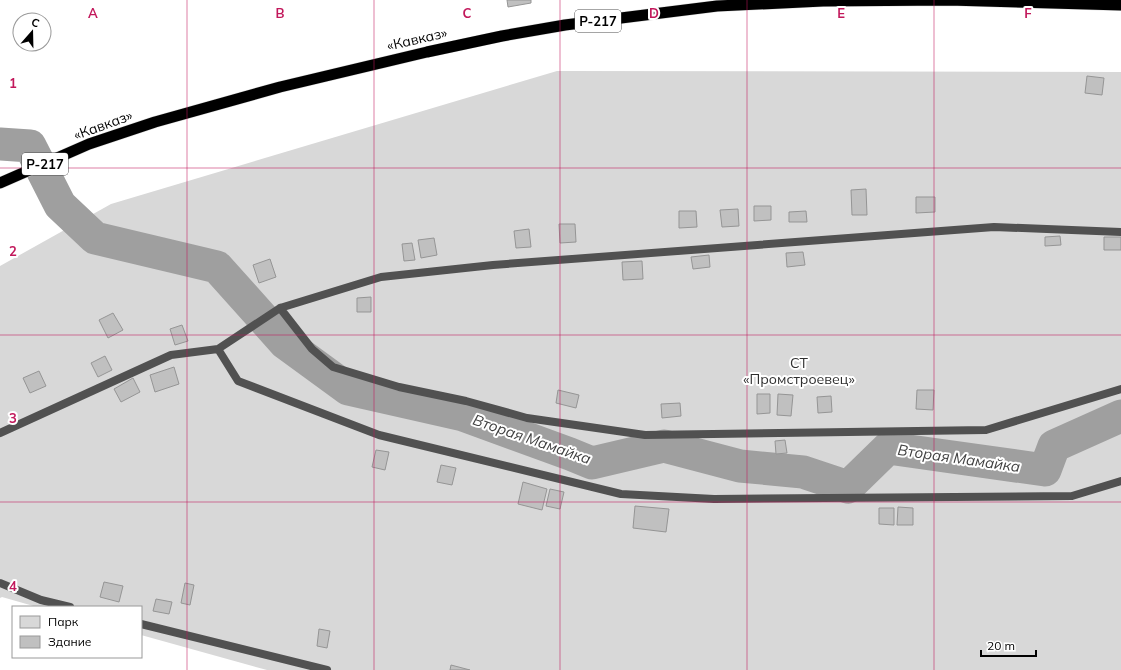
<svg xmlns="http://www.w3.org/2000/svg" width="1121" height="670" viewBox="0 0 1121 670" font-family="Mulish,sans-serif">
  <style>
    .green { fill: #d8d8d8 }
    .lines { fill: none; stroke-linecap: round; stroke-linejoin: round }
    .river { stroke: #9f9f9f; stroke-width: 33 }
    .building { fill: #c0c0c0; stroke: #959595 }
    .trunk-casing { stroke: #dbdbdb; stroke-width: 12 }
    .service { stroke: #515151; stroke-width: 8 }
    .trunk { stroke: #000; stroke-width: 11 }
    .grid { fill: none; stroke: #c2185b; stroke-width: 1; stroke-opacity: 0.55 }
    .labels { text-anchor: middle; dominant-baseline: central; stroke-width: 4; stroke-linejoin: round; paint-order: stroke }
    .shield { fill: #fff; stroke: #4c4c4c; stroke-width: 1 }
    .shield-label { font-size: 13px; font-weight: bold; fill: #000 }
    .street-label { font-size: 14px; fill: #000; stroke: #fff }
    .park-label { font-size: 14px; fill: #2f2f2f; stroke: #fff }
    .water-label { font-size: 15px; font-style: italic; fill: #404040; stroke: #fff }
    .grid-label { font-size: 13px; text-anchor: middle; font-weight: bold; fill: #c2185b; stroke: #fff; stroke-width: 4; stroke-linejoin: round; paint-order: stroke }
  </style>
  <rect width="100%" height="100%" fill="#fff"/>
  <!-- green -->
  <path class="green" d="M557,71l564,1v598h-854l-126,-35v-28h-104l-35,-10 -2,1v-332l111,-62z"/>
  <g class="lines">
    <!-- river -->
    <path class="river" d="M0,144l30,2 30,59 35,33 122,29 68,76 63,46 115,26 107,39 22,9 72,-17 76,20 63,6 45,15 40,-39 157,22 9,-24 67,-30"/>
  </g>
  <!-- building -->
  <path class="building" d="M507,0h24v3l-23,4z
    M1087,76l17,2 -2,17 -17,-2z
    M866,189l1,26h-15l-1,-25z
    M916,197h19v15l-19,1z
    M754,206h17v14l-17,1z
    M738,209l1,17 -17,1 -2,-17z
    M679,211h17l1,16 -18,1z
    M806,211l1,11h-18v-10z
    M559,224h16l1,18 -16,1z
    M529,229l2,18 -15,1 -2,-17z
    M1060,236l1,9 -16,1v-9z
    M1104,237h17v13h-17z
    M434,238l3,17 -16,3 -3,-18z
    M412,243l3,17 -11,1 -2,-17z
    M803,252l2,13 -18,2 -1,-14z
    M709,255l1,12 -17,2 -2,-12z
    M270,259l6,18 -17,6 -6,-18z
    M642,261l1,18 -20,1 -1,-18z
    M371,297v15h-14v-14z
    M113,313l10,17 -15,8 -9,-18z
    M182,325l6,16 -13,4 -5,-16z
    M105,356l7,14 -14,7 -7,-14z
    M174,367l5,17 -24,8 -5,-17z
    M39,371l7,15 -16,7 -7,-15z
    M133,378l7,14 -19,10 -7,-13z
    M558,390l21,5 -3,13 -20,-5z
    M917,390h17l-1,20 -17,-1z
    M757,394h13v19l-13,1z
    M778,394l15,1 -2,21 -14,-1z
    M831,396l1,16 -14,1 -1,-16z
    M680,403l1,13 -19,2 -1,-14z
    M785,440l2,13 -11,1 -1,-13z
    M376,450l13,2 -4,18 -13,-3z
    M441,465l15,3 -4,17 -15,-3z
    M523,482l24,7 -5,21 -24,-6z
    M550,489l14,3 -4,17 -14,-3z
    M635,506l34,3 -3,23 -33,-4z
    M898,507l15,1v17h-16z
    M879,508h15v17l-15,-1z
    M104,582l19,4 -4,16 -19,-5z
    M185,583l9,2 -4,20 -9,-2z
    M156,599l16,3 -3,12 -16,-3z
    M319,629l11,2 -3,17 -10,-2z
    M451,665l19,5h-20z"/>
  <g class="lines">
    <!-- trunk casing -->
    <g class="trunk-casing">
      <path id="trunk" d="M0,183l89,-39 66,-22 125,-35 147,-35 75,-16 63,-11 152,-19 106,-5 126,-1 172,5"/>
    </g>
    <!-- service -->
    <path class="service" d="M280,308l32,41 21,18 66,20 67,14 61,17 118,17 341,-5 135,-41
      M218,349l20,32 141,54 242,59 93,5 358,-3 49,-15
      M0,433l171,-78 47,-6 62,-41 101,-31 112,-12 501,-38 127,5
      M0,583l41,17 29,7
      M141,624l186,46"/>
    <!-- trunk -->
    <use href="#trunk" class="trunk"/>
  </g>
  <!-- grid -->
  <path class="grid" d="M187,0v670M374,0v670M560,0v670M747,0v670M934,0v670M0,168h1121M0,335h1121M0,502h1121"/>
  <g class="labels">
    <!-- shield labels -->
    <g class="shield">
      <rect x="575" y="10" width="46" height="22" rx="3"/>
      <rect x="22" y="153" width="46" height="22" rx="3"/>
    </g>
    <g class="shield-label">
      <text x="598" y="21">Р-217</text>
      <text x="45" y="164">Р-217</text>
    </g>
    <!-- street labels -->
    <g class="street-label">
      <text transform="translate(417 39) rotate(-13)">«Кавказ»</text>
      <text transform="translate(103 125) rotate(-20)">«Кавказ»</text>
    </g>
    <!-- park labels -->
    <g class="park-label">
      <text x="799" y="363">СТ<tspan x="799" dy="16">«Промстроевец»</tspan></text>
    </g>
    <!-- water labels -->
    <g class="water-label">
      <text transform="translate(532 439) rotate(19)">Вторая Мамайка</text>
      <text transform="translate(959 458) rotate(8)">Вторая Мамайка</text>
    </g>
  </g>
  <g class="grid-label">
    <text x="93" y="18">A</text>
    <text x="280" y="18">B</text>
    <text x="467" y="18">C</text>
    <text x="654" y="18">D</text>
    <text x="841" y="18">E</text>
    <text x="1028" y="18">F</text>
    <text x="13" y="88">1</text>
    <text x="13" y="256">2</text>
    <text x="13" y="423">3</text>
    <text x="13" y="591">4</text>
  </g>
  <!-- legend -->
  <rect x="12" y="606" width="130" height="52" fill="#ffffff" stroke="#999999"/>
  <rect x="20" y="616" width="20" height="12" fill="#d8d8d8" stroke="#999999"/>
  <text x="48" y="626" font-size="12" fill="#000000">Парк</text>
  <rect x="20" y="636" width="20" height="12" fill="#c0c0c0" stroke="#999999"/>
  <text x="48" y="646" font-size="12" fill="#000000">Здание</text>
  <!-- north arrow -->
  <g transform="translate(32 32) rotate(20)"><circle r="19" fill="#ffffff" stroke="#999999"/>
  <path d="M0-3L7 15L0 10L-7 15Z" fill="#000000"/>
  <text y="-6" font-size="11" font-weight="bold" text-anchor="middle" fill="#000000">С</text>
  </g>
  <!-- scale -->
  <path d="M981 650v6h55v-6" fill="none" stroke="#000000" stroke-width="2"/>
  <text x="987" y="650" font-size="12" fill="#000000" stroke="#ffffff" stroke-width="3" paint-order="stroke">20 m</text>
</svg>
